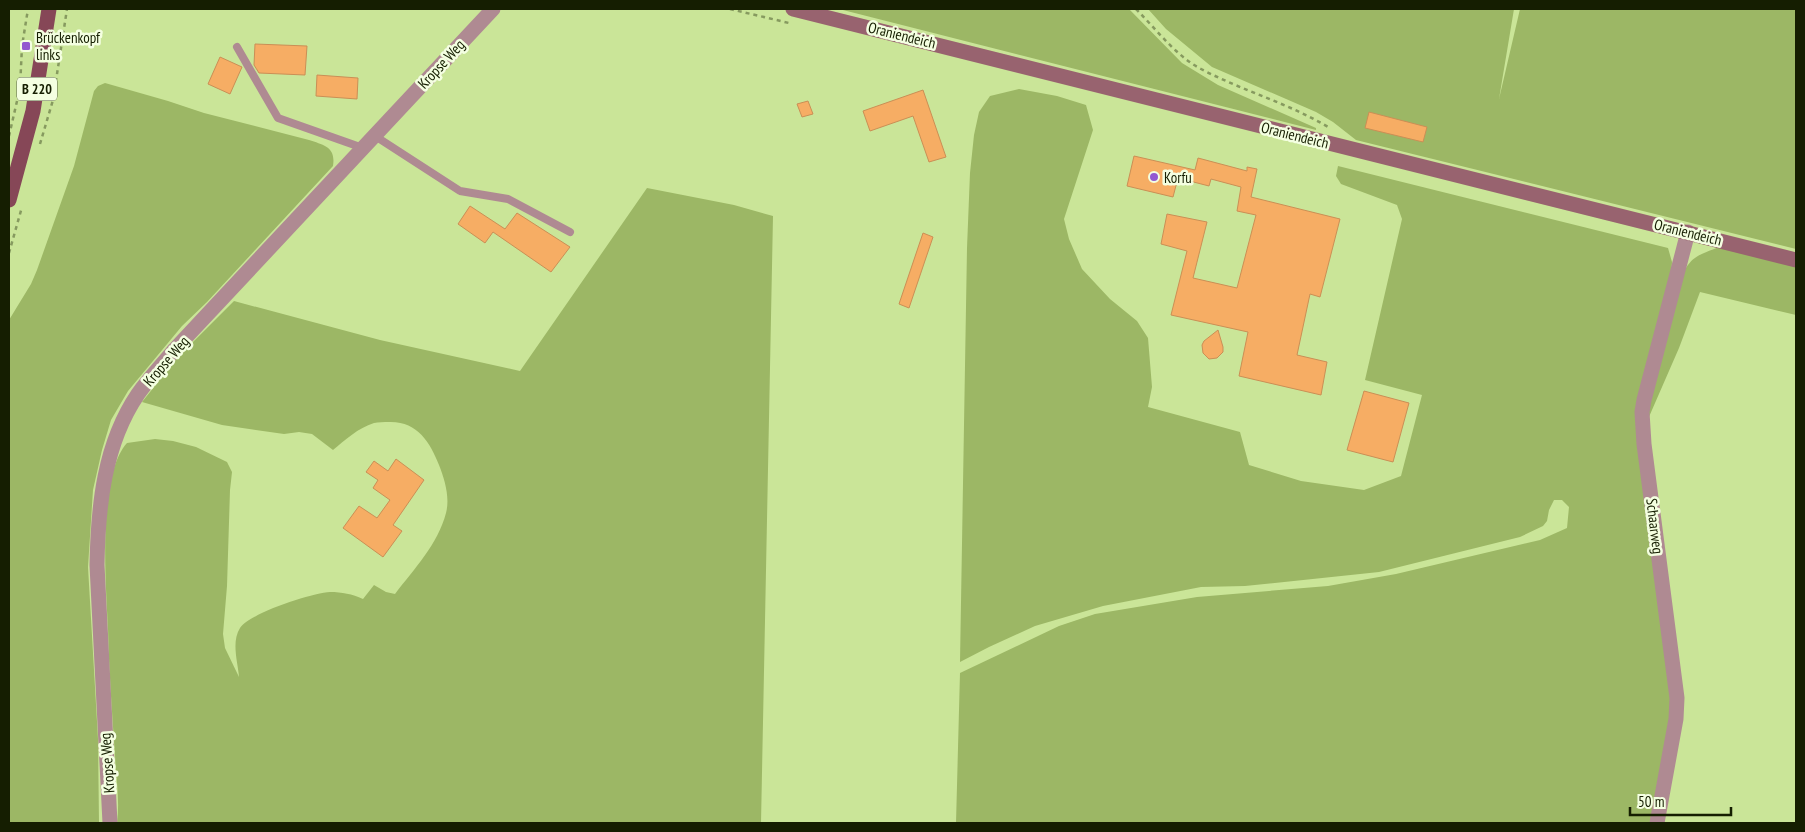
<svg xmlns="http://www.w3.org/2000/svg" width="1805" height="832" viewBox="0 0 1805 832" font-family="'PT Sans Narrow',sans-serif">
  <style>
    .green { fill: #9cb765 }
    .building { fill: #f6ad64; stroke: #ca8f55 }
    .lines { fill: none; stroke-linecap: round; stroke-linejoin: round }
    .path { stroke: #869a5f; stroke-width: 2.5; stroke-dasharray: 4 4; stroke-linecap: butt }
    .lane { stroke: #af8a92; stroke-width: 8 }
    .street { stroke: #af8a92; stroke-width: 15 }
    .secondary { stroke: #98636f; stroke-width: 15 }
    .primary { stroke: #864757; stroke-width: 15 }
    .poi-dot { fill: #9359d0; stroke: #f4ffe1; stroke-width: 2 }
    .labels { text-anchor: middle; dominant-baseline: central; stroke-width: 5; stroke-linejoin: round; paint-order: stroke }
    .shield { fill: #f4ffe1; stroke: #586244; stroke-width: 1 }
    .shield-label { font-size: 14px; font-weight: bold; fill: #151e01 }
    .street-label { font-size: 15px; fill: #151e01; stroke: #f4ffe1 }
    .poi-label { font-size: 15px; fill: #151e01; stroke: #f4ffe1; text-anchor: start }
  </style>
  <rect width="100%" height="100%" fill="#cae598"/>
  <!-- green -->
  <path class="green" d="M839,9h290l53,54 36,22 98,43v2z
    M1148,9h366l-15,90 21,-90h276v240l-440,-109 -23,-18 -17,-10 -104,-45 -46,-38z
    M105,83l63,18 36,12 105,27c15,5 27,7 24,26l-126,136 -25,24 -54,65 -17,29 -9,30 -9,40 -5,77 10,172 1,84h-90v-503l22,-36 6,-14 37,-104 20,-75 4,-5z
    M1019,89l38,7 29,9 7,25 -29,89 5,20 13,30 28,30 27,22 11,17 4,49 -4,20 92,25 9,33 52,16 63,9 37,-14 21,-81 -57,-15 37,-161 -5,-14 -56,-21 -5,-8 2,-10 330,82 4,14 -1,16 -32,125 33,301 -20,119h-696l4,-150 99,-47 36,-12 102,-17 131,-11 68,-12 144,-34 27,-12 2,-21 -7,-7h-8l-5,10 -2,11 -4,5 -23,11 -141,35 -134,14 -44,1 -98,19 -68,20 -46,21 -29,15 7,-414 3,-75 4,-38 5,-23 11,-16z
    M647,188l87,17 39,11 -12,607h-644c3,-22 -1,-46 -2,-68 -3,-42 -6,-84 -7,-126 -2,-45 -11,-153 19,-186l28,-4 18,2 23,6 31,15 5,10 -2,18 -3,96 -4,48 2,14 14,29c-1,-14 -8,-35 1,-49 10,-15 72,-35 90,-36 12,0 22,2 33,7l11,-14 12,7 9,2c19,-25 43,-50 51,-81 4,-15 -1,-33 -7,-48 -9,-23 -22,-44 -50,-43 -5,0 -11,0 -15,1 -16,5 -29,17 -41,27l-21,-16 -13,-2 -15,2 -62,-9 -80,-23 37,-46 55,-55 146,39 140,31z
    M1719,247l77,19v49l-96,-23 -21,56 -34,78 34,-146c13,-24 15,-23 40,-33z"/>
  <!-- building -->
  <path class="building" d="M255,44l52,2 -2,29 -46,-2 -5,-8z
    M220,57l22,10 -12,27 -22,-10z
    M317,75l41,3 -1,21 -41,-3z
    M923,90l23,67 -17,5 -16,-46 -43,15 -7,-20z
    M808,101l5,13 -11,3 -5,-13z
    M1369,112l58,15 -4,15 -58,-14z
    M1134,156l61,14 3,-12 49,13v-4l10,2 -6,28 89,22 -20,78 -10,-3 -13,61 30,7 -6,33 -82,-19 9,-44 -77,-17 16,-64 -26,-7 6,-30 40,8 -14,56 44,10 19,-73 -19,-4 4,-24 -30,-8 -2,7 -31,-8 -5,19 -46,-11z
    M470,206l35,23 12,-16 53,34 -19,25 -58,-40 -8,11 -27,-19z
    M923,233l10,4 -24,71 -10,-4z
    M1218,330l5,17v5l-6,6 -8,1 -6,-6 -1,-8 2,-4z
    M1364,391l45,12 -16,59 -46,-12z
    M396,459l28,21 -31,45 9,6 -19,26 -40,-29 16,-22 18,12 13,-18 -17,-12 5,-8 -12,-8 8,-11 14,10z"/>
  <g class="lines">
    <!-- path -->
    <path class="path" d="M730,9l59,14
      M1136,9c20,20 40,47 65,60 42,22 87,34 127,58
      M9,136l11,-48 2,-42 6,-37
      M40,144l13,-44 14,-91
      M9,253l13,-46"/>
    <!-- lane -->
    <path class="lane" d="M237,47l41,71 85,30
      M375,136l85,55 48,8 62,33"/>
    <!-- street -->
    <path class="street" d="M110,823l-13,-258c1,-59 7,-121 41,-171 11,-16 25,-30 37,-45l318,-340
      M1657,823l19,-104 1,-21 -33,-254 -2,-32 2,-12 44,-168"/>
    <!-- secondary -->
    <path class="secondary" d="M793,9l1003,251"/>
    <!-- primary -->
    <path class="primary" d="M9,200l24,-89 16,-102"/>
  </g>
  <!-- markers -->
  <g class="poi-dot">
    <rect x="21" y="41" width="10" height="10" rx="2.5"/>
    <circle cx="1154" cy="177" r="5"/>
  </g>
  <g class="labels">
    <!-- shield labels -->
    <rect class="shield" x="17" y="77.5" width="40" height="23" rx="4"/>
    <g class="shield-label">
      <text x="37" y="89">B 220</text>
    </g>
    <!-- street labels -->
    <g class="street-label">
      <text transform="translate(902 35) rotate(14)">Oraniendeich</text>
      <text transform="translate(441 64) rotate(-47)">Kropse Weg</text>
      <text transform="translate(1295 135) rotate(14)">Oraniendeich</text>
      <text transform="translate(1688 232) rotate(14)">Oraniendeich</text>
      <text transform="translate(166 361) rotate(-49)">Kropse Weg</text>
      <text transform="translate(1655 526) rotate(83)">Schaarweg</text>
      <text transform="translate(107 763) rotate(-94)">Kropse Weg</text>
    </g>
    <!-- poi labels -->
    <g class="poi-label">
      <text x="36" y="37">Brückenkopf<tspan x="36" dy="17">links</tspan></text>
      <text x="1164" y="177">Korfu</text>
    </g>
  </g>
  <!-- border -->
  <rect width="1805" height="832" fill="none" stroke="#151e01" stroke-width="20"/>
  <!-- scale -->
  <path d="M1630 807v8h101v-8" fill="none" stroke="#151e01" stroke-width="2.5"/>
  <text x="1638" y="807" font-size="15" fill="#151e01" stroke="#f4ffe1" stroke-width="4" paint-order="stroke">50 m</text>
</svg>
